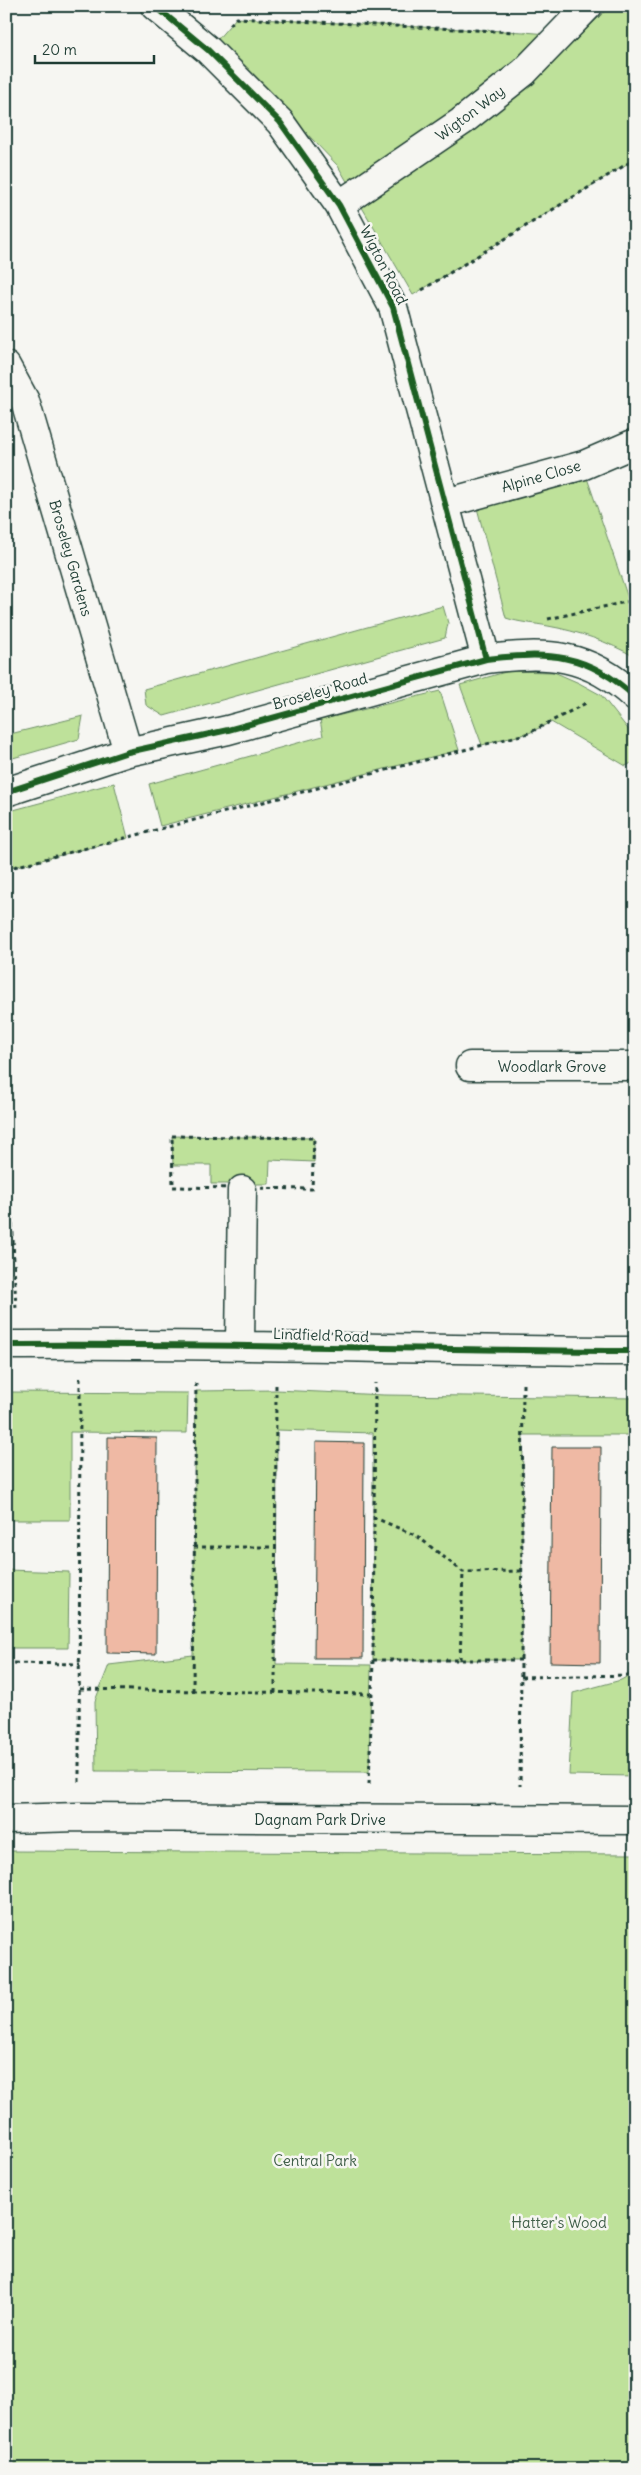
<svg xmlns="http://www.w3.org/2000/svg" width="641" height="2475" viewBox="0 0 641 2475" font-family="Delius,sans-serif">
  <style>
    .green { fill: #bee19a; stroke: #6e8f67 }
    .building { fill: #efb9a4; stroke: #1f3d34 }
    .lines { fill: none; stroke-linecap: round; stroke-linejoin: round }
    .minor-casing { stroke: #1f3d34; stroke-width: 31 }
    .tertiary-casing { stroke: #1f3d34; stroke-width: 31 }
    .path { stroke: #1f3d34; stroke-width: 3; stroke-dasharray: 4 4; stroke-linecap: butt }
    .minor { stroke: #f6f6f2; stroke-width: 28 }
    .tertiary { stroke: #f6f6f2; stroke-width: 28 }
    .cycleway-casing { stroke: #f6f6f2; stroke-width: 9 }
    .cycleway { stroke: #1b5e20; stroke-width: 6 }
    .labels { text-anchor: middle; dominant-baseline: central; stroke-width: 5; stroke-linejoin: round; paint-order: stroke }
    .street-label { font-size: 15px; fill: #1f3d34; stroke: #f6f6f2 }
    .park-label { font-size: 15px; fill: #3f5e48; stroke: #f6f6f2 }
  </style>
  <rect width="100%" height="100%" fill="#f6f6f2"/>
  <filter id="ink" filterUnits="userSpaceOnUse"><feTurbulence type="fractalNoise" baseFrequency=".02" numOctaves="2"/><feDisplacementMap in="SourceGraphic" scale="10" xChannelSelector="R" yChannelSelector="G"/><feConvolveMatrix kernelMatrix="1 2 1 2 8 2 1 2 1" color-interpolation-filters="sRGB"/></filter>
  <g filter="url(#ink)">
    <!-- green -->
    <path class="green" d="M610,6h25v153l-222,136 -75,-129 -121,-126 19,-22 288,14 36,3 12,9z
      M585,472l44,129 6,-1v57c-26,-15 -58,-26 -87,-31 -15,-3 -27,-3 -42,-8l-30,-114z
      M443,606l5,17 -3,15 -281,78 -18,-11 -2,-16z
      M509,671l45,1 25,11 22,12 34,43v23l-9,5 -75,-44 -22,11 -47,12 -22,-60z
      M440,691l19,59 -299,76 -11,-42 174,-48 -3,-16z
      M83,716l-4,23 -73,21v-25z
      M114,783l14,55 -122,31v-57z
      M172,1136l142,2v24l-44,-2 -1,24h-58v-19h-38z
      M276,1390l108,5 251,3v37h-112l-2,225h-148v-227l-96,-3 -1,234 95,1 -2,107 -273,-1 -1,-70 14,-36 84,-10 3,-264z
      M6,1392l182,1 -1,40 -117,-1v88h-64z
      M6,1570l63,2 -1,76h-62z
      M635,1672v104l-66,-1 4,-82 48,-13z
      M6,1851l629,3v615h-629z"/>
    <!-- building -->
    <path class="building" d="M108,1437l49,1 -1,216 -49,-1z
      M316,1442l48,1 -1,215h-49z
      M552,1447h49l-1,216 -50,-1z"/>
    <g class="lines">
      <!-- minor casing -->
      <g class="minor-casing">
        <path id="minor" d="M155,6l53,44 72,72 59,83 54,102 93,352
          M339,205l122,-83 63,-50 64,-66
          M6,366l19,35 103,351
          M446,503l138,-38 51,-22
          M6,792l122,-40 100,-22 258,-71c62,-7 101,-7 149,38
          M470,1066h165
          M240,1344l2,-154
          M6,1345c210,-2 419,5 629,6"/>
      </g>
      <!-- tertiary casing -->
      <g class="tertiary-casing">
        <path id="tertiary" d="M6,1819l73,-2 556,3"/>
      </g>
      <!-- path -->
      <path class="path" d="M230,25l6,-7 279,14
        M422,290l213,-131
        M548,619l87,-19
        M6,869l523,-136 57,-30
        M172,1136l142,2 -2,51 -139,-2z
        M6,1214h6l4,96
        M373,1517l44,19 46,36 58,-1
        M194,1547h82
        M373,1660h148l-1,126
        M460,1660l3,-88
        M521,1660l2,-277
        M6,1663l74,1
        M521,1677l114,-2
        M80,1689l290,5
        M193,1691l3,-311
        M275,1693l1,-312
        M79,1782l1,-404
        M369,1784l4,-124 2,-277"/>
      <!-- minor -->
      <use href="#minor" class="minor"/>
      <!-- tertiary -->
      <use href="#tertiary" class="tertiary"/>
      <!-- cycleway casing -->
      <g class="cycleway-casing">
        <path id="cycleway" d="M155,6l53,44 72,72 59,83 54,102 93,352
          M6,792l122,-40 100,-22 258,-71c62,-7 101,-7 149,38
          M6,1345c210,-2 419,5 629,6"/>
      </g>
      <!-- cycleway -->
      <use href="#cycleway" class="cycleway"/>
    </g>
  </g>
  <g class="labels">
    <!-- street labels -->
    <g class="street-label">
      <text transform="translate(470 113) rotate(-37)">Wigton Way</text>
      <text transform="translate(384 265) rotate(63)">Wigton Road</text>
      <text transform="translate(541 476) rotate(-16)">Alpine Close</text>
      <text transform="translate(71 558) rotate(74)">Broseley Gardens</text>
      <text transform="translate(320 691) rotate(-16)">Broseley Road</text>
      <text x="552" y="1066">Woodlark Grove</text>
      <text transform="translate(321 1335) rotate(2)">Lindfield Road</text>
      <text x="320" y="1819">Dagnam Park Drive</text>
    </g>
    <!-- park labels -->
    <g class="park-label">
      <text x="315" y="2160">Central Park</text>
      <text x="559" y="2222">Hatter's Wood</text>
    </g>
  </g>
  <!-- margin -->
  <rect width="641" height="2475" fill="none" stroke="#f6f6f2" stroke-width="25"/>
  <rect x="12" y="12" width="616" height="2450" fill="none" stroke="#1f3d34" stroke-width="2" filter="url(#ink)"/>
  <!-- scale -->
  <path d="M35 55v8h119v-8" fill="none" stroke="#1f3d34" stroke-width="2.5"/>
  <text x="42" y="55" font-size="15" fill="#1f3d34" stroke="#f6f6f2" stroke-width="4" paint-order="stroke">20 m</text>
</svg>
